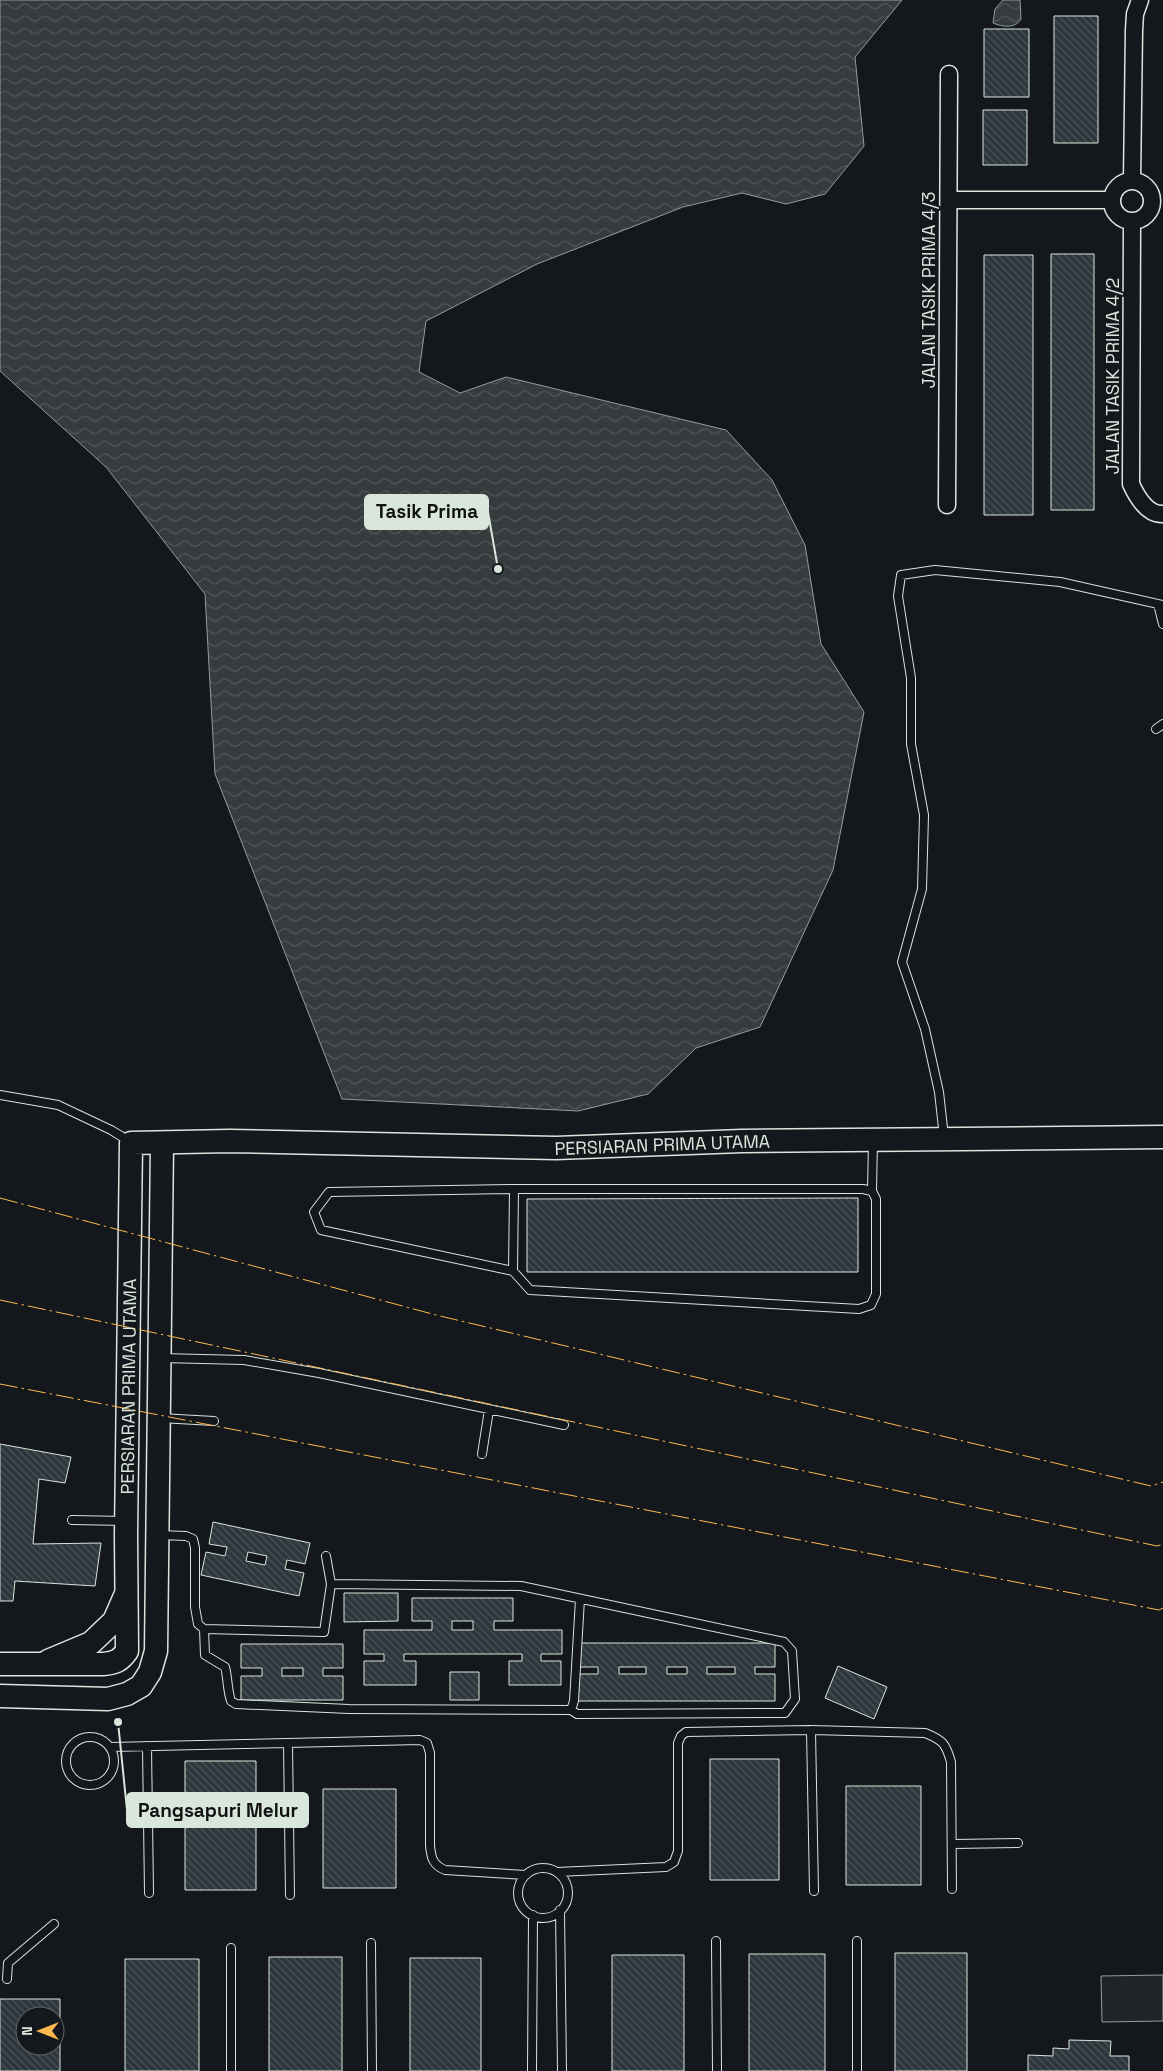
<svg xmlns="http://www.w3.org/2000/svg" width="1163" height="2071" viewBox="0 0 1163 2071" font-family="'Space Grotesk',sans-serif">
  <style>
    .green { fill: #202428; stroke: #939e99 }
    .water { fill: url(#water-waves); stroke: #939e99 }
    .building { fill: url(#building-back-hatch); stroke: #d8e6dc; fill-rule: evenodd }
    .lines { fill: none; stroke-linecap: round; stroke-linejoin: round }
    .lane-casing { stroke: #d8e6dc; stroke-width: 10 }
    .street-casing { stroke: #d8e6dc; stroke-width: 19 }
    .secondary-casing { stroke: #d8e6dc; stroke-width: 25 }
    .lane { stroke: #14181c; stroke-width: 8 }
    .street { stroke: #14181c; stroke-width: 16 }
    .secondary { stroke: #14181c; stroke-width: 22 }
    .power { stroke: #ffb74d; stroke-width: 1; stroke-dasharray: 18 4 2.5 4; stroke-linecap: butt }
    .labels { text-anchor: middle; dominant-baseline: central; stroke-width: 4; stroke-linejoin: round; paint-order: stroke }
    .street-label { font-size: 18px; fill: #d8e6dc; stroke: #14181c }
    .leader { fill: none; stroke: #d8e6dc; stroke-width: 2 }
    .callout-dot { fill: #d8e6dc; stroke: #14181c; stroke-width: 2 }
    .callout { fill: #d8e6dc; stroke: #d8e6dc; stroke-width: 2 }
    .callout-label { font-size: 19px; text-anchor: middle; font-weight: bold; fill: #111 }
  </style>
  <defs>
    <pattern id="water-waves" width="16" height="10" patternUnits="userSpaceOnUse" patternTransform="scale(1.25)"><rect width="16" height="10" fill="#363b3e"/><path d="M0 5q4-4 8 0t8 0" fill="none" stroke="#525759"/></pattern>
    <pattern id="building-back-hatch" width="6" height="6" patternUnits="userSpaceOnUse" patternTransform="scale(1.25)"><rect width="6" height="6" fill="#2c363c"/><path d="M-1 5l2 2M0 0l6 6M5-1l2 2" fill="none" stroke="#4a5358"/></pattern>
  </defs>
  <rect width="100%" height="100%" fill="#14181c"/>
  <!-- green -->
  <path class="green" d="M1163,1975v46l-61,1 -1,-46z"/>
  <!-- water -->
  <path class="water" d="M0,0h902l-47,57 9,89 -39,48 -39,10 -44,-11 -59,14 -146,57 -111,57 -7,51 41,21 46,-16 220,53 46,50 33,65 16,99 43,68 -31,158 -73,157 -64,21 -48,46 -70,17 -236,-12 -127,-325 -10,-180 -99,-127 -106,-96z
    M1003,0h17l1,19c-6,10 -18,8 -28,4l2,-14z"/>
  <!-- building -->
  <path class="building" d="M1054,16h44v127h-44z
    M984,29h45v68h-45z
    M983,110h44v55h-44z
    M1051,254h43v256h-43z
    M984,255h49v260h-49z
    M858,1198v74h-331v-73z
    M0,1444l71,13 -6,26 -26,-4 -6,65 68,-1 -6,43 -80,-5 -2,20h-13z
    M213,1522l97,21 -5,21 -18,-4 -2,9 19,4 -5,23 -98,-21 5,-23 19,4 2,-9 -18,-3zM248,1552l19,4 -2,9 -19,-4z
    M344,1593h54v28l-54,1z
    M412,1598h101v23h-19v9h68v24h-21v7h20v24h-52v-24h13v-7h-118v7h12v24h-52v-24h20v-7h-20v-24h68v-9h-20zM452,1621h21v9h-21z
    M578,1643h197v24h-20v7h20v27h-198v-27h21v-7h-20zM619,1667h27v7h-27zM667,1667h20v7h-20zM707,1667h28v7h-28z
    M241,1644h102v24h-20v8h20v24h-102v-24h21v-8h-21zM282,1668h21v8h-21z
    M838,1666l49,21 -13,32 -49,-21z
    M450,1672h29v28h-29z
    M710,1759h69v121h-69z
    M185,1761h71v129h-71z
    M846,1786h75v99h-75z
    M323,1789h73v99h-73z
    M895,1953h72v118h-72z
    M749,1954h76v117h-76z
    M612,1955h72v116h-72z
    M269,1957h73v114h-73z
    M410,1958h71v113h-71z
    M125,1959h74v112h-74z
    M0,1999h60v72h-60zM25,2016h30v30h-30z
    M1069,2040l42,1 -1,15h19v15h-101v-16l25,1v-8l16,1z"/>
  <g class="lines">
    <!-- lane casing -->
    <g class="lane-casing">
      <path id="lane" d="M1158,604l5,20
        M1156,729l7,-5
        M0,1095l58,10 53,25 18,11
        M944,1137l-5,-45 -14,-63 -23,-67 20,-73 2,-74 -13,-71v-66l-13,-82 3,-21 34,-5 125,12 103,23
        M872,1191l-9,-2h-349l-185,3 -15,20 7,18 192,41 17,19 329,19 12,-4 5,-11v-95l-4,-8 1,-50
        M513,1271l1,-82
        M161,1358l83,2 75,13 245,52
        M160,1418l54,3
        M482,1454l7,-44
        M72,1520l53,1
        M159,1535l27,1 7,3 2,9v59l3,17 6,5 120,3 7,-48 -5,-28
        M331,1584l190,2 263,56 8,9 3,48 -10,14 -208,1 -6,-4
        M204,1629l1,26 20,12c3,11 2,22 6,34l5,3 113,5 222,1 3,-9 6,-102
        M811,1730l114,3c18,7 21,11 26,29l1,127
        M66 1761a24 24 0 1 1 48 0a24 24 0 1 1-48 0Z
        M288,1743l2,152
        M147,1746l2,147
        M110,1747l310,-7 7,3 3,10v92c1,13 3,20 15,25l81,5
        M953,1844l65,-1
        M518 1893a25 25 0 1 1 50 0a25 25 0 1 1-50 0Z
        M557,1872l109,-5 8,-5 4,-11v-108l3,-7 5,-4 125,-2 3,161
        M560,1910l2,161
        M716,1941l1,130
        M371,1943l1,128
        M7,1979l1,-16 46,-39
        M231,2071v-123
        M532,2071l1,-156
        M857,2071v-130"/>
    </g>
    <!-- street casing -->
    <g class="street-casing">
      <path id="street" d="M1132,181l2,-151 1,-16 5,-14
        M1112 201a20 20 0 1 1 40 0a20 20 0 1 1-40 0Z
        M949,200h163
        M1132,221l-1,263c6,13 16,31 32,30
        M947,505l2,-431"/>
    </g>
    <!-- secondary casing -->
    <g class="secondary-casing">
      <g id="secondary">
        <path d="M48,1661l43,-18 23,-22 11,-25"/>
        <path id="s1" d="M0,1664h103c12,-1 17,-3 24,-13l-1,-116 5,-392 99,-2 326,7 186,-7 421,-4"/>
        <path d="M0,1696l108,3 19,-5 14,-8 9,-14 6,-21 6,-508"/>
      </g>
    </g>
    <!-- lane -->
    <use href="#lane" class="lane"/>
    <!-- street -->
    <use href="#street" class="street"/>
    <!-- secondary -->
    <use href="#secondary" class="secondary"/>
    <!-- power -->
    <path class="power" d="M0,1198l436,117 715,171 12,-4
      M0,1300l1157,246 6,-2
      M0,1384l1159,226 4,-2"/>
  </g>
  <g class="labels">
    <!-- street labels -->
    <g class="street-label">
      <text transform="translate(928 290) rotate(-90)">JALAN TASIK PRIMA 4/3</text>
      <text transform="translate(1112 376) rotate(-90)">JALAN TASIK PRIMA 4/2</text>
      <text stroke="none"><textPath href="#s1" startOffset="1171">PERSIARAN PRIMA UTAMA</textPath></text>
      <text stroke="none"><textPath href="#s1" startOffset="396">PERSIARAN PRIMA UTAMA</textPath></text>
    </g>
  </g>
  <!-- callouts -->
  <path class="leader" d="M498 569L488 512M118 1722L127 1810"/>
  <g class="callout-dot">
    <circle cx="498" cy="569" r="5"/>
    <circle cx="118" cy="1722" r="5"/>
  </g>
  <g class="callout">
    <rect x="365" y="495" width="123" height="34" rx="5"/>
    <rect x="127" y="1793" width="181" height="34" rx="5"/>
  </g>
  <g class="callout-label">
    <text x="427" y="518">Tasik Prima</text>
    <text x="218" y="1817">Pangsapuri Melur</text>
  </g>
  <!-- north arrow -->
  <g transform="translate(40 2031) rotate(270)"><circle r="24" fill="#14181c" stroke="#626a69"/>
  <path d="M0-4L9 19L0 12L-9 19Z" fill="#ffb74d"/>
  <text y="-8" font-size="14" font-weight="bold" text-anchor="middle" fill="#d8e6dc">N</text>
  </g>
</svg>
